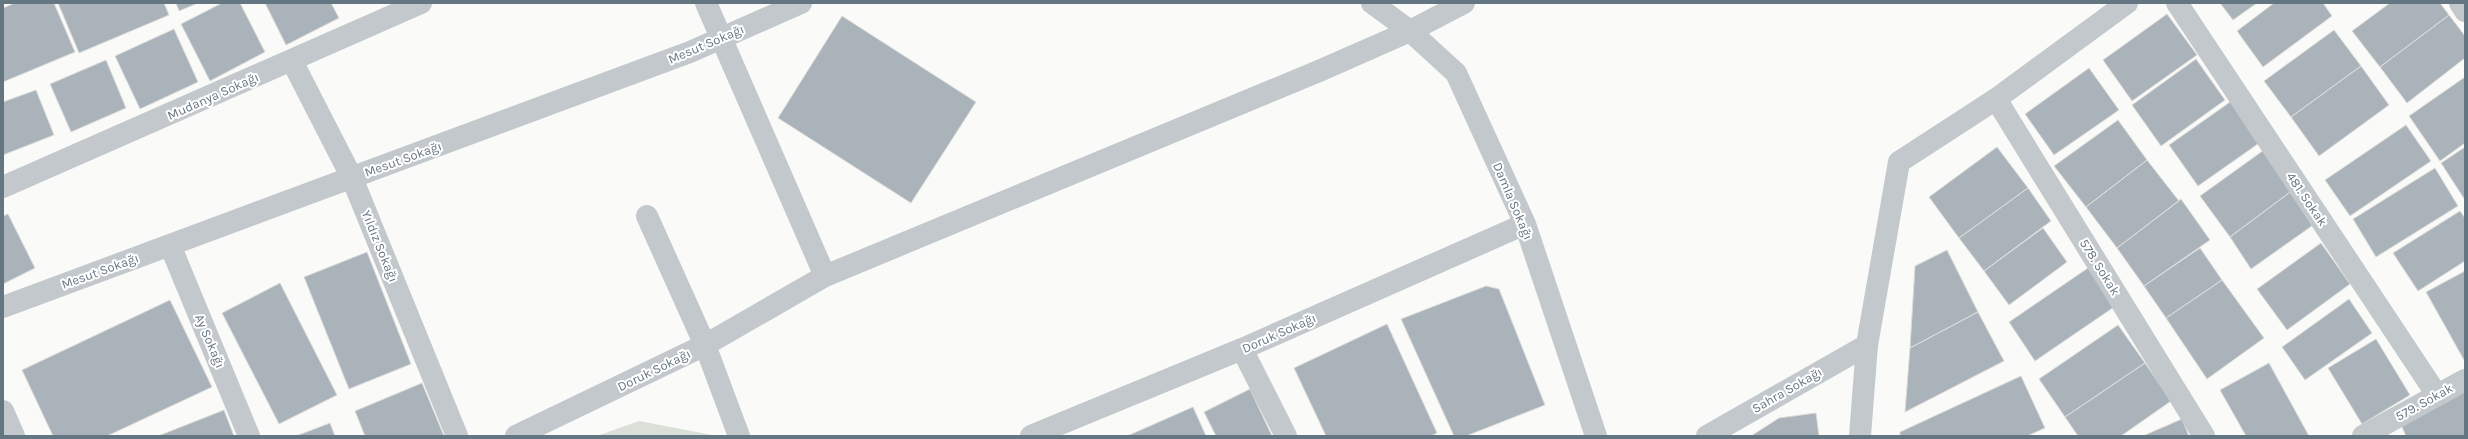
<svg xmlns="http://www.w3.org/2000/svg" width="2468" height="439" viewBox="0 0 2468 439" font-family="Karla,sans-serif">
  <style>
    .green { fill: #dadfd7 }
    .building { fill: #aab3b9; stroke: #dcdcda }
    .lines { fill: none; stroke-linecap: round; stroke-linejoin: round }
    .minor { stroke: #c3c8cc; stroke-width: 22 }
    .tertiary { stroke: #c3c8cc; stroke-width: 22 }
    .labels { text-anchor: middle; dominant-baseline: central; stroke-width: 4; stroke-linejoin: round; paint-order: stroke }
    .street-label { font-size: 13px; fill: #657683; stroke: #fff }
  </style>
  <rect width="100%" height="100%" fill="#fafaf8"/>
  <!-- green -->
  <path class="green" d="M639,421l73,14v1h-115z"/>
  <!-- building -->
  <path class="building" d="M15,3h39l21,49 -72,30v-74z
    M58,3h106l5,12 -90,38z
    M176,3h22l-19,8z
    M222,3h18l25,49 -55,29 -29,-57z
    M265,3h66l8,15 -53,27z
    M2220,3h37l-24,17z
    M2274,3h49l9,13 -69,51 -26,-36z
    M2390,3h50l9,12 -69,52 -28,-36z
    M2167,14l30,41 -65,46 -29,-41z
    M2449,15l16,21v22l-58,45 -27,-36z
    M842,16l134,86 -65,101 -133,-85z
    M174,29l24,53 -58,27 -25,-53z
    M2334,30l27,36 -70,51 -27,-36z
    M2196,59l29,41 -64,46 -29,-41z
    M106,60l20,48 -55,24 -21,-48z
    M2361,66l28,39 -70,51 -28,-39z
    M2089,68l30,42 -65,45 -29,-41z
    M2465,77v66l-25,18 -31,-45z
    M36,90l18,45 -51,20v-53z
    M2233,100l29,41 -64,45 -29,-41z
    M2118,120l29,40 -61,47 -32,-41z
    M2406,125l25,36 -81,55 -25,-36z
    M1997,147l31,41 -69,50 -30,-41z
    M2465,147v53l-24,-37z
    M2264,150l29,40 -63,47 -30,-41z
    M2147,160l32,41 -62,47 -31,-41z
    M2435,168l23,38 -82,51 -23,-38z
    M2028,188l23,33 -67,50 -25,-33z
    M2293,190l23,33 -65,46 -21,-32z
    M2181,199l29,41 -66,46 -27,-38z
    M2460,211l5,7v43l-47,30 -25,-38z
    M8,214l27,54 -32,16v-68z
    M2043,228l24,34 -58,43 -25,-34z
    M2321,243l29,41 -63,46 -30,-41z
    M2200,248l22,32 -56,38 -22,-32z
    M1947,250l31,62 -68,36 5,-82z
    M367,252l44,112 -62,25 -45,-112z
    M2088,268l26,39 -79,54 -26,-39z
    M2465,271v89h-1l-38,-68z
    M2222,280l42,58 -57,41 -41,-61z
    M280,283l57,112 -58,29 -57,-111z
    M1486,286l13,3 46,116 -79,31h-12l-53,-117z
    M2349,299l23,34 -67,47 -23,-33z
    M170,300l42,87 -105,49h-54l-31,-66z
    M1978,312l26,49 -99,51 5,-64z
    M1387,324l50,109 -6,3h-105l-32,-68z
    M2118,325l27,38 -80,54 -26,-38z
    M2376,339l34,56 -48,29 -34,-56z
    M2145,363l26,38 -50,35h-43l-13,-19z
    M2269,363l40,73h-63l-26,-46z
    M2021,376l24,52 -18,8h-127v-4z
    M422,383l22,53h-79l-10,-25z
    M1250,389l22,47h-56l-12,-24z
    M2465,391v45h-59l-5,-11z
    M1193,407l13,29h-79z
    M224,410l10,26h-76z
    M1816,413l3,23h-68l28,-18z
    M2182,419l7,17h-44v-1z
    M330,423l5,13h-39z"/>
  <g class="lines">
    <!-- minor -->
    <path class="minor" d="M706,3l119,273
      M1372,3l38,28 46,42 69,151 71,212
      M2177,3l260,392
      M2460,3l5,8
      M292,61l60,117 105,258
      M1996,99l208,337
      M3,187l418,-184
      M647,216l58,129 120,-69 494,-205 91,-40 54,-28
      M170,245l79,191
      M3,307l687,-255 111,-49
      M1242,349l44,87
      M3,411l11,25
      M516,436l189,-91 34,91
      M1031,436l211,-87 283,-125
      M1707,436l160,-91
      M2363,436l102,-56"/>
    <!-- tertiary -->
    <path class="tertiary" d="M1860,436l7,-91 32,-183 97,-63 131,-96"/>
  </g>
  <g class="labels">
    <!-- street labels -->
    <g class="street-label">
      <text transform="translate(706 44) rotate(-23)">Mesut Sokağı</text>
      <text transform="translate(213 96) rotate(-24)">Mudanya Sokağı</text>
      <text transform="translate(403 159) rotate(-20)">Mesut Sokağı</text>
      <text transform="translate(2307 199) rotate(56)">481. Sokak</text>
      <text transform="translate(1513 201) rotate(67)">Damla Sokağı</text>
      <text transform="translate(380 246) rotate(68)">Yıldız Sokağı</text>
      <text transform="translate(2100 267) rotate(58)">578. Sokak</text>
      <text transform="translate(100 271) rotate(-20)">Mesut Sokağı</text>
      <text transform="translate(1279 333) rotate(-24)">Doruk Sokağı</text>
      <text transform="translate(210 341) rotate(67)">Ay Sokağı</text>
      <text transform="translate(654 370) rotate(-26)">Doruk Sokağı</text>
      <text transform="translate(1787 390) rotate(-30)">Sahra Sokağı</text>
      <text transform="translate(2424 402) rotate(-29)">579. Sokak</text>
    </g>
  </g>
  <!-- border -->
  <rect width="2468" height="439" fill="none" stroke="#657683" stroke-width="8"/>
</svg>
